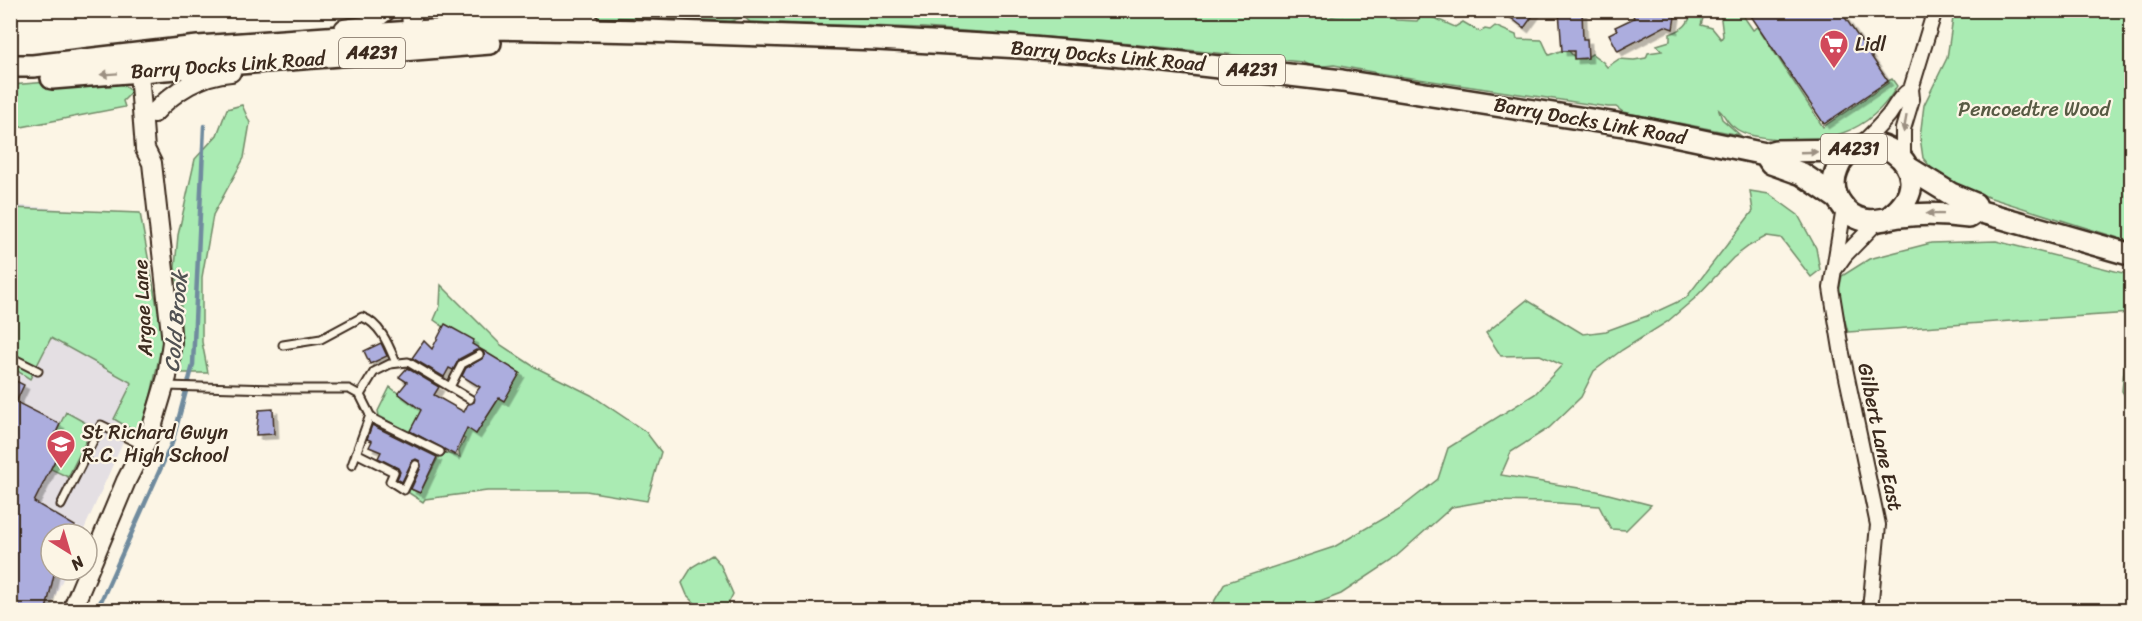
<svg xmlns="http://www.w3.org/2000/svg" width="2142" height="621" viewBox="0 0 2142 621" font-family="Sriracha,sans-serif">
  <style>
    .built { fill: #e4dfe3 }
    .green { fill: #aaebb3; stroke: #728a68; stroke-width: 1.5 }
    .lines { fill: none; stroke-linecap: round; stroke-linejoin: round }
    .stream { stroke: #708b9e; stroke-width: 4.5 }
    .building { fill: #acadde; stroke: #3b2a1e; stroke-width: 1.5; filter: url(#shadow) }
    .lane-casing { stroke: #3b2a1e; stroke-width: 11 }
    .street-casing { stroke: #3b2a1e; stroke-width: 18 }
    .secondary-casing { stroke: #3b2a1e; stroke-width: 22 }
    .primary-casing { stroke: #3b2a1e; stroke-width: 26 }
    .lane { stroke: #fcf5e5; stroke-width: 7 }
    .street { stroke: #fcf5e5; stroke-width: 14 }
    .secondary { stroke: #fcf5e5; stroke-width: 18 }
    .primary { stroke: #fcf5e5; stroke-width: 21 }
    .oneway { fill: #9c9082 }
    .labels { text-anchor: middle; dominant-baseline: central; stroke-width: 4.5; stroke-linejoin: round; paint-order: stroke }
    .shield { fill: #fcf5e5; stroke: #75675a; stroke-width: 1.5 }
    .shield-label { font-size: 18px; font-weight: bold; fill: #3b2a1e }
    .poi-label { font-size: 20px; fill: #3b2a1e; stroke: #fcf5e5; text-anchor: start }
    .street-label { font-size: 20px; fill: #3b2a1e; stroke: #fcf5e5 }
    .park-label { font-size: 20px; fill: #575a43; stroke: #fcf5e5 }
    .water-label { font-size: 21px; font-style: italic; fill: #515253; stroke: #fcf5e5 }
  </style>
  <defs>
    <filter id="shadow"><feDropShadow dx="4.5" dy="4.5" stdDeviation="0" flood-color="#0004"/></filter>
  </defs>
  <rect width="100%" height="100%" fill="#fcf5e5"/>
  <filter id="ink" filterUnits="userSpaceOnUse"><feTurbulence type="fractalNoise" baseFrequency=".0167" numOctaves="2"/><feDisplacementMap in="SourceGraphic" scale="12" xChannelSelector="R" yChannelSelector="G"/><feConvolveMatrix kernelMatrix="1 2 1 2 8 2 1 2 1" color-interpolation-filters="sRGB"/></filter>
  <g filter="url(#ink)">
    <!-- built -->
    <path class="built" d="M10,205l131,10 13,103 -14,86 -58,130h-31v36h16l-18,40h-38z"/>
    <!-- green -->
    <path class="green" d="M1312,10l15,3 5,3 13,-2 45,2 6,4 21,1 3,-4h12l23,10 8,-5 17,10 5,-3 5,1 5,-4 21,9 1,4 25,1 7,15 11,-4h9l6,7 9,1 8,-5 11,8 4,5 12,-8 15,1 12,-2 2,-5 14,-2 -5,-6 13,-4v-7c14,-5 19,-10 22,-23h13l-4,14 11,3 9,11 2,-3 -3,-25h20l13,19 5,-3 65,100 65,-44v-2l4,-2 5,7c-27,48 -75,60 -128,52 -12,-1 -26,-3 -35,-11 -7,-4 -9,-12 -15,-17l3,9 18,16 -117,-23 -7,-5h-8l-230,-34 -44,-8 -21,2 -11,-5 -191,-20 -187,-14 -174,-6 -6,-5 -13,4 -77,-3 -21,2 -21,-1 -8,2 -112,-10z
      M1954,11h177v231l-143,-45 -50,-21 -15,-18 -3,-21 4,-32 23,-47z
      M99,78c13,3 24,4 33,14l-9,9 2,6 -114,22v-44z
      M242,105l8,18 -6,35 -31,57 -11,62v65l6,31h-27v-66l-6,-40 3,-32 17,-76 22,-24 10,-26z
      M1750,191l19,3 29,21 18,33 4,22 -9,7 -30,-39 -14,-2 -18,10 -16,12 -39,41 -27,23 -45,28 -28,21 -13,26 -32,31 -38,24 -10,23 96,16 54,14 -25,25 -15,-1 -12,-23 -55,-4 -58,-1 -34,6 -61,54 -50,33 -42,16h-90l16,-27 109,-36 67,-39 37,-29 10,-31 87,-54 27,-29 -22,-10 -39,1 -15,-23 41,-33 56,34 23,-3 41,-15 39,-18 67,-87z
      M11,208l129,5 23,126 -12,56 -12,39 -25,-15 18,-36 -81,-45 -21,41 -19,-12z
      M1996,241l135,34v38l-283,19 -10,-37 4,-19 27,-17 62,-16z
      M441,285l60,60 32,21 58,29 55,37 15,20 -14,49 -61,-10h-99l-62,8 -2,3 -14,-9v-5l11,5 21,-41 19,5 -1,-6 6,-12 -12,-6 1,-21 22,22 23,-36 5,2 16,-27 -36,-22 -13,-5 -37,-26 6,-14z
      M2131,327v78l-9,-14 5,-53z
      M390,387l20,15 3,-3 21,4 -14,24 -6,-3 -4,7 5,5 -36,-20 -1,-5z
      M66,412l27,15 -25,50 -17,-8 12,-25 -10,-5z
      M712,555l8,9 13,30 -8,16h-23l-15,-15 -5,-12 10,-16z"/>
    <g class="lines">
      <!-- stream -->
      <path class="stream" d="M97,610l75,-167 21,-78 11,-239"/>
    </g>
    <!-- building -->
    <path class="building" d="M1501,10h36l-13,18z
      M1641,10h35l-3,19 -8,-3 -47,25 -9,-17 8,-4 -2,-3 19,-9 -1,-3z
      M1747,10h93l48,71 -64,43z
      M1559,11h23l1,28h4l1,19 -14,1v-8h-12z
      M445,324l29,16 -2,4 48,29 -16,28 -5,-3 -23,36 -9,-6 -12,27 -45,-24 11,-21 -23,-17 9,-11 -8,-5 8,-9 32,19 -5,8 30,17 4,-8 6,-2v-7l6,-8 -18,-11 4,-8 17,-10 2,-3 -3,-4 -6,-1 -17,9 -6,11 -4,-2 -5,9 -32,-19 12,-17 8,8z
      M381,343l6,13 -17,8 -6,-13z
      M10,378l14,7 -8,17 44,22 -7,15 10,5 -29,58 41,24 -4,8h-20v36h4l-9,40h-32l3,-16 -7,-1z
      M273,409l1,25 -18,1 3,-25z
      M372,425l65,32 -17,36 -9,-4 10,-22 -1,-6 -4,-2 -4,2 -10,21 -5,-3 3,-7 -2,-4 -20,-10 3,-6 -12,-5 3,-6 -5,-2z"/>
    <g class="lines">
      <!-- lane casing -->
      <g class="lane-casing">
        <path id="lane" d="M283,345l38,-6 41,-22c19,7 27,29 34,46
          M10,357l28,14
          M166,386l110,3h73l11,6 10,20 5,5 65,32
          M450,387l12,-23 17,-9
          M360,395l14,-23 16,-8 18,-2 62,37
          M356,453l38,19 -4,9 14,9 12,-25
          M352,465l18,-50
          M61,505l40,-80 41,20"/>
      </g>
      <!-- street casing -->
      <g class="street-casing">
        <path id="street" d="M1858,147c11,-10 21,-20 31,-32 7,-10 11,-19 22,-26
          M1903,159v-30l9,-30 -1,-10 24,-79
          M1844,208l-13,80 10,61 37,176 -8,85
          M1835,269l10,-14 33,-34"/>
      </g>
      <!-- secondary casing -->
      <g class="secondary-casing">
        <path id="secondary" d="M411,10l2,35
          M449,10l139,10
          M344,29l22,-3 21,-16
          M154,113c20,-22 47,-39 77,-41
          M72,610l54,-129 24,-47 17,-57 5,-35 -20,-179 -7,-14 -7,-90"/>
      </g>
      <!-- primary casing -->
      <g class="primary-casing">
        <path id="primary" d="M10,66h23l165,-19 214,-15 82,-4 151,3 232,8 143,8 93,8 229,26 294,46 129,27 11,-3 77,-1
          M52,78l438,-35
          M1765,154l6,9 31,11 35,24
          M1907,167l44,27 24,10 3,7
          M1891,216c60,-47 -32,-106 -54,-46 -5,12 -3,25 5,35 5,8 13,13 22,15 13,3 24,-3 36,-4 24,-3 46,-2 69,1l9,-6 154,44"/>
      </g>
      <!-- lane -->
      <use href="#lane" class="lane"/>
      <!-- street -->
      <use href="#street" class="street"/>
      <!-- secondary -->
      <use href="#secondary" class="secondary"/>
      <!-- primary -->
      <use href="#primary" class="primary"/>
    </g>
    <!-- one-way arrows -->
    <defs><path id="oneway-solid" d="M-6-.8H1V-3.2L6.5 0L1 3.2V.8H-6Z" transform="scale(1.5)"/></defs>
    <g class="oneway">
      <use href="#oneway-solid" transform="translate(109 74) rotate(176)"/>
      <use href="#oneway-solid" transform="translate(1905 124) rotate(100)"/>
      <use href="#oneway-solid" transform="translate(1809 152) rotate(-2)"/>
      <use href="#oneway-solid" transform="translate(1935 214) rotate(-179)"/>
    </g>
  </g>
  <!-- icons -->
  <defs>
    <g id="supermarket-pin" transform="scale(1.5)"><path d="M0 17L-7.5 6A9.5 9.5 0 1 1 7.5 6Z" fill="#d1495b" stroke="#fcf5e5"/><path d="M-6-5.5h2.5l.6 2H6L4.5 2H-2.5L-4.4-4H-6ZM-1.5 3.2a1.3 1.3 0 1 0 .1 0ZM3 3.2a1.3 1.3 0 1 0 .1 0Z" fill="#fff"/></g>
    <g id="school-pin" transform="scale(1.5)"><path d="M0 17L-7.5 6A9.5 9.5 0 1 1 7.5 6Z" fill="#d1495b" stroke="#fcf5e5"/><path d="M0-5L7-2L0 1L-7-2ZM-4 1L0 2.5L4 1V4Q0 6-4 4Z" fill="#fff"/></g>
  </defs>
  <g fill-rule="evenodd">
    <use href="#supermarket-pin" x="1834" y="44"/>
    <use href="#school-pin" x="61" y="444"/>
  </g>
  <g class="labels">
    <!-- shield labels -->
    <g class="shield">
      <rect x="339" y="38" width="66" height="30" rx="4.5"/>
      <rect x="1219" y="55" width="66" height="30" rx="4.5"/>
      <rect x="1821" y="134" width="66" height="30" rx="4.5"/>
    </g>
    <g class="shield-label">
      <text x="372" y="53">A4231</text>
      <text x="1252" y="70">A4231</text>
      <text x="1854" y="149">A4231</text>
    </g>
    <!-- poi labels -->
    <g class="poi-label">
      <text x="1855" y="44">Lidl</text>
      <text x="82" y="432">St Richard Gwyn<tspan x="82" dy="23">R.C. High School</tspan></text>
    </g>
    <!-- street labels -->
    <g class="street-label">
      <text transform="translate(1108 56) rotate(5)">Barry Docks Link Road</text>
      <text transform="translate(228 65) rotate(-4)">Barry Docks Link Road</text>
      <text transform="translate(1590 121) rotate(10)">Barry Docks Link Road</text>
      <text transform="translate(143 308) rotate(-93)">Argae Lane</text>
      <text transform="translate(1880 437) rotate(78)">Gilbert Lane East</text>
    </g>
    <!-- park labels -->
    <g class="park-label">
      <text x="2034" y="109">Pencoedtre Wood</text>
    </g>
    <!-- water labels -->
    <g class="water-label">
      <text transform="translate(176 322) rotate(-85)">Cold Brook</text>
    </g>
  </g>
  <!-- margin -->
  <rect width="2142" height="621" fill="none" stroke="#fcf5e5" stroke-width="36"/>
  <rect x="18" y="18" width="2106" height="585" fill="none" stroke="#3b2a1e" stroke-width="2" filter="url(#ink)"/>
  <!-- north arrow -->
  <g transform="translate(69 552) rotate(143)"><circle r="28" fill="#fcf5e5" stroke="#afa495" stroke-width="1.5"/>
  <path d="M0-4.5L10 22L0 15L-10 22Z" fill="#d1495b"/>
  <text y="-9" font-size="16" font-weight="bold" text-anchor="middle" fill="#3b2a1e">N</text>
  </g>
</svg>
